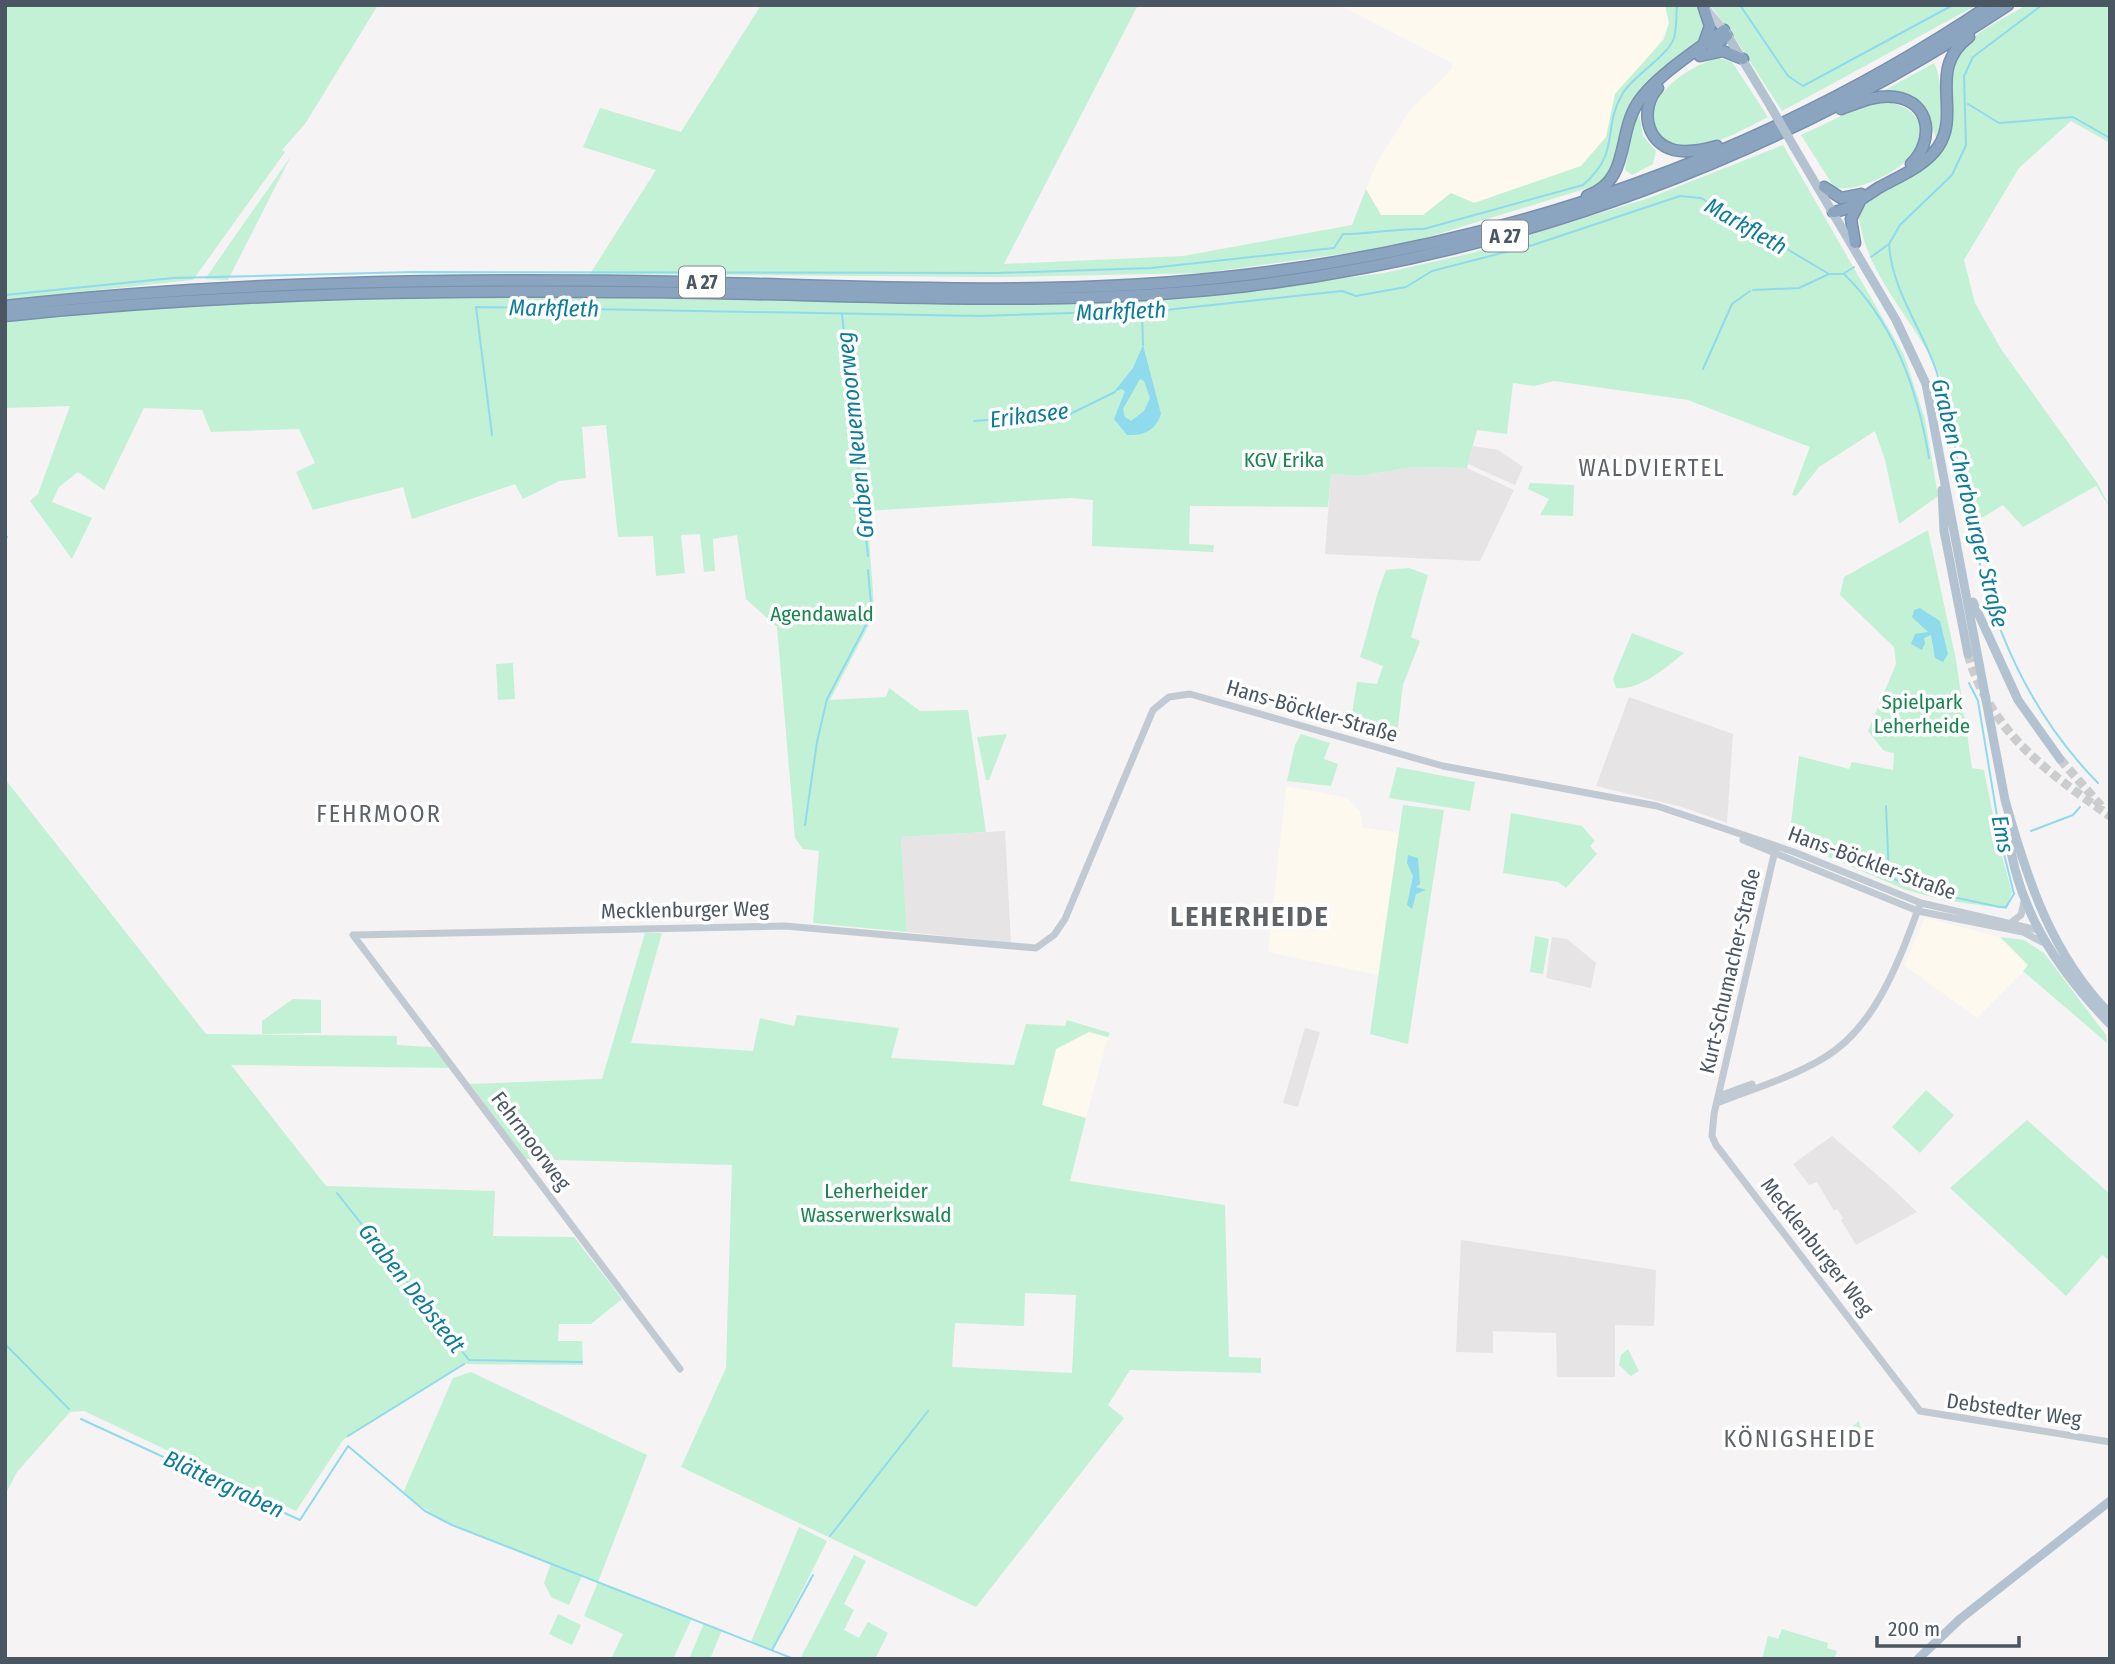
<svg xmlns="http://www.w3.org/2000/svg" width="2115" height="1664" viewBox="0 0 2115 1664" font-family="'Fira Sans Condensed',sans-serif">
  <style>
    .commercial { fill: #fdf9ef }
    .education { fill: #e6e4e5 }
    .green { fill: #c3f1d5; fill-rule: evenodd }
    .water { fill: #90daee; fill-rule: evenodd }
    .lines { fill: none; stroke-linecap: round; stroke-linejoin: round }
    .stream { stroke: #90daee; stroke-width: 2 }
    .primary-tunnel { stroke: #caccce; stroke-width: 9; stroke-dasharray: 9 4.5; stroke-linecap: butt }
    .motorway-casing { stroke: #7690ad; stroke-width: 13 }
    .tertiary { stroke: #c1cad2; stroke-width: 7 }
    .secondary { stroke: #c1cbd6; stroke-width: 8 }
    .primary { stroke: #b3c2d1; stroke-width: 9 }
    .motorway { stroke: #8ba5c1; stroke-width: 10 }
    .primary-bridge { stroke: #b3c2d1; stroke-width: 9 }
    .labels { text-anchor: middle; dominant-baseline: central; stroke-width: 7; stroke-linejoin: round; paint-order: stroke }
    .shield { fill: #fff; stroke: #808990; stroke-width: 2 }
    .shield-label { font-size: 19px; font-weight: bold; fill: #4a5661 }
    .park-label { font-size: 21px; fill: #17864f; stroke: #fff }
    .street-label { font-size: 21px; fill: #4a5661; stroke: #fff }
    .water-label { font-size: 23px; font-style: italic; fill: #0c7c9b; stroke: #fff }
    .neighbourhood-label { font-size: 23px; letter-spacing: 2px; fill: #5f6368; stroke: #fff }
    .quarter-label { font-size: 24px; letter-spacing: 2px; fill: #5f6368; stroke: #fff }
    .district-label { font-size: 28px; font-weight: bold; letter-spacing: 2px; fill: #5f6368; stroke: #fff }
  </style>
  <rect width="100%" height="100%" fill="#f5f3f3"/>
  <!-- commercial -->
  <path class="commercial" d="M1339,5h326l4,18 -14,29 -40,42 -9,43 -25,29 -107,37 -23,-10 -28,22h-42l-15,-26 11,-27 33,-52 42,-41v-6z
    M1286,786l62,12 12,14 2,15 37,6 -21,142 -110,-23z
    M1925,918l75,19 29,29 -52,52 -73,-53z
    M1089,1032l19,5 -22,81 -44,-13 14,-56z"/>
  <!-- education -->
  <path class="education" d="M1473,446l25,4 25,17 -8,18 -47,-21z
    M1413,467l54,1 47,22 -34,71 -155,-7 6,-80 29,2z
    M1629,697l104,37 -6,89 -45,-16 -86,-21z
    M1005,831l6,112 -104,-11 -6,-95z
    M1552,937l15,2 29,24 -5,25 -45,-10z
    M1305,1028l15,4 -22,75 -15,-4z
    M1832,1136l58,50 27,26 -61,33 -15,-25 2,-2 -6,-9 -3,2 -17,-29 -8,3 -16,-21z
    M1461,1240l195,30 -2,56 -39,-1v52h-58l-1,-44 -63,-2v22l-37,-1z"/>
  <!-- green -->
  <path class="green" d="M5,5h373l-73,119 -23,26 3,2 -92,128 -188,20z
    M761,5h377l-134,259 179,-8 169,-31 14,-36 15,26h42l28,-22 23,10 107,-37 25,-29 9,-43 49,-55 5,-16 -4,-18h32l9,19c-10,38 -52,47 -73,78 -16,23 -12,54 -32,82l-202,62 -195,27 -199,4 -415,-3 66,-104 -73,-23 17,-39 81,24z
    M1710,5h267l-195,106 -49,-76z
    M2026,5h84v138l-39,-22 -52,47 -55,92 11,43 26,46 97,135 12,24 -14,-22 -73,41 -20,-22 -31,19c-8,-48 -16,-118 -38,-161 -24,-47 -69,-92 -75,-146 12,-32 57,-39 80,-62 27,-27 0,-72 21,-103 13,-20 46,-34 66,-47z
    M1719,58l13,4 36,55c-20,10 -58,32 -81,31 -13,-1 -24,-6 -31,-18 -17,-32 37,-67 63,-72z
    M1934,63c8,13 10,61 2,75 -8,-28 -22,-44 -51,-48z
    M1880,102c22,0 47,13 40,39 -6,25 -63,54 -86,46l-33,-52 62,-29z
    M1639,113l4,23 13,15 -3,13 -21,11 -7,-5 7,-43z
    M1783,145l121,210 21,64 13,77 -39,28 -14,-64 -10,-29 -56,36 -23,29 -4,-1 18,-48 -122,-47 -134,-19 -20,5 -21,-3 -6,51 -30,-4 -10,38 -54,-1 -53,9 -29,-2 -3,33 -138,-1 -1,38 25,1 -1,7 -121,-6 1,-46 -22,-2 -204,13 7,95 -4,17 -40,77 56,-3 3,-9 31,23 48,-1 18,122 -85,5 6,95 -94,-9 6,-72 -16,-2 -8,-11 -18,-211 -31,-28 -9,-64 -24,4 2,32 -11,1 -4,-38 -19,1 4,38 -29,3 -3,-40 -35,1 -12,-112 -24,2 4,51 -27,3 -36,18 -8,-15 -103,35 -9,-32 -90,23 -17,-38 19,-9 -16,-34 -88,3 -9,-22 -58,-2 -40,82 -26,-18 -19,15 -7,15 40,16 -20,41 -42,-58 8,-7 32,-88 -65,2v-85l17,-3 141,-14 311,-10 534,8 176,-5 200,-26 88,-20 177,-55z
    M291,156l-63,124 -23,-1z
    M1530,483l44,2 -1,31 -33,-1 9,-16 -21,-10z
    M1928,530l28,130 16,108 12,2 16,80 12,42 -5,17 -63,-9 -38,-10 -117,-50 10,-84 50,13 3,-7 41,8 1,-17 -10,-2 -16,-20 28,-67 -2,-17 -54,-52 4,-18z
    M1409,568l19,7 -17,62 9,4 -17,44 -6,49 -47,-7 7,-45 20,2 6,-18 -23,-9c10,-30 14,-58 26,-87z
    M1632,633l52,20c-17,14 -45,38 -68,35l-3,-9z
    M513,663l2,36 -17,1 -2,-36z
    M1007,734l-18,46h-3l-9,-43z
    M1301,734l29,9 -6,16 14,5 -7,22 -44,-5 8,-36z
    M1397,767l78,15 -5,29 -81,-13z
    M5,779l201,255 191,2v9l35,2 18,21 -219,-3 95,121 169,5 -2,45 81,1 48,62 -31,25h-32l-1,17h24l1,24 -117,-1 -123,76 -47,71 -212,-100 -14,1 -53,60 -12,23z
    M1403,805l41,5 -36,234 -38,-10z
    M1511,813l71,13 13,15 -5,5 7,8 -31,34 -8,-6 -55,-9z
    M645,933h17l-31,110 122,8 7,-33 34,8 3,-11 102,13 -8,30 123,7 12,-41 39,2 2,-6 43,13 -2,4 -19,-5 -33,17 -14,56 44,13 -16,63 155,24 4,152 32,1v15l-131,-3 -22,35 16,13 -148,189 -295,-140 45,-99 6,-203 -207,-6 -55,-75 132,-5zM1025,1293l51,2 -4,78 -120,-6 3,-44 69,3z
    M1535,936l14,3 -6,35 -13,-2z
    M2000,937l24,3 20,13 62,82 1,8 -84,-72 5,-6z
    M293,999l28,1v33l-59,1v-13z
    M1926,1090l28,25 -34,38 -28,-26z
    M2027,1120l83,74v67l-8,-6 -36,41 -116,-108z
    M1628,1349l11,22 -8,5 -12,-11 2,-10z
    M471,1372l176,83 -49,127 94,36 -19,41h-62l12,-25 -39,-18 14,-34 -16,-6 -13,29 -18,-8 -7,-14 7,-20c-52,-20 -105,-35 -148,-70l50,-115z
    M1859,1421l4,18 -12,10 -11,-13z
    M799,1527l28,14 -55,109 -21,-8z
    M854,1555l12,6 -22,43 10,6 -10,20 15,8 9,-16 20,11 -13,26h-75z
    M558,1614l23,11 -9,20 -23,-11z
    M704,1623l18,7 -12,29h-21z
    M1782,1629l46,14 -1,5 10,3 -3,8h-72l6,-23 10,3z"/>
  <!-- water -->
  <path class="water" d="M1143,345l18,69c-5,16 -17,22 -34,21l-13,-16 11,-28 -4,-2 -8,4 20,-25zM1140,379l4,2 6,17 -6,13 -13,10 -6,-4 -2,-8z
    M1920,608l20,13 8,33 -5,8 -8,-4 -4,-23 -7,3 1,5 -3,7 -11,-6 4,-10 13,-2 -16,-15 2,-7z
    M1408,855l10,3 2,26 -4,3 10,3 -10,4 -4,15 -5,-4 6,-29 -6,-13z"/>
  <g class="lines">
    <!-- stream -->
    <path class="stream" d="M1740,5l48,71 15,10 150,-81
      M1968,104l31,19 74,-6 37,21
      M1889,244c3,48 34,85 48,129 19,62 26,126 42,188 21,85 58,160 119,222
      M1871,257l18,-13 11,-19 52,-50 14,-30 -2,-69 9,-19 69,-52
      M1845,275c50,49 73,116 84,183
      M1753,290l46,-2 30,-14
      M5,295l168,-17 240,-6 584,1 154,-5 183,-20 9,-14c28,0 53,-6 81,-5l159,-44c39,-33 18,-56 40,-92 10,-17 45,-37 51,-55 3,-10 2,-23 3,-33
      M1142,312l1,33
      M842,314l26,242
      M1703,369l29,-65 18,-13
      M974,421l96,-7 45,-22
      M492,435l-16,-128 503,9 187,-6 176,-19 14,5 50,-9 26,-16 101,-26 147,-49 21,2 128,76h14l11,-7
      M5,540l2,-3
      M1886,806l3,71 28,11
      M805,825l12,-83 10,-43 40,-76 4,-19 -3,-34
      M2031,831l42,-16 7,-8
      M1929,892l71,15h6l8,-13 -12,-48 -24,-145 -9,-18
      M337,1193l132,167 113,2
      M5,1344l64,65
      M81,1419l219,101 48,-74 77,65 27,14 342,134
      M348,1436l116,-72
      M830,1536l98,-125
      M772,1650l41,-75"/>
    <!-- primary-tunnel -->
    <path class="primary-tunnel" d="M1968,654c22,78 79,118 142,162
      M2060,759l41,47"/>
    <!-- motorway casing -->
    <g class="motorway-casing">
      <path id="motorway" d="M1703,5l7,21 -6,17
        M1712,47l15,-11
        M1700,56l23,-5 20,8
        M1658,88c-18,20 -13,54 16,62 14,3 29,0 43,-4
        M1841,109c17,-6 36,-15 54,-12 37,5 39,45 16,67
        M1824,187l17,11 20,-4
        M1587,196c43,-15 30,-60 50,-92 16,-26 61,-55 87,-74
        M1833,212c16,-1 33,-17 47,-25 20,-11 45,-21 58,-40 24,-35 -12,-78 31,-110
        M1855,243l-4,-24 9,-18
        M5,306c226,-25 449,-28 676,-24 187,4 377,16 564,-7 264,-31 523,-120 745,-270
        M5,316c237,-25 466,-27 704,-23 179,3 360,14 538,-7 273,-33 532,-129 761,-281"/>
    </g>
    <!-- tertiary -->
    <path class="tertiary" d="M1743,840l175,71 105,21 21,11
      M1776,846l-62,268 -2,22 4,9 204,266 190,31
      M2013,921l8,-6 3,-13
      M353,935l432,-9 251,22 18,-13 11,-16 88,-209 16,-13 21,-3 253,72 214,40 137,46 127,51 117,27
      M353,935l327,434
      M1719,1096l33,-12
      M1717,1103c35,-14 73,-25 105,-44 53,-30 77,-98 97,-152"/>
    <!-- secondary -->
    <path class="secondary" d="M1705,7l19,23"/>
    <!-- primary -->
    <path class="primary" d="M1725,31l46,76
      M1794,147l102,173 30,64 79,416c22,79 46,154 105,214
      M1942,490l2,41 24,123
      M1973,602l45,98 42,59
      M2007,825c8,81 48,142 103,199
      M1918,1659l42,-40 150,-118"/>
    <!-- motorway -->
    <use href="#motorway" class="motorway"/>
    <!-- primary-bridge -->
    <path class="primary-bridge" d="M1771,107l23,40"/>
  </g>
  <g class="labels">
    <!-- shield labels -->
    <g class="shield">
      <rect x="1482" y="220.5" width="46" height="31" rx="5"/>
      <rect x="679" y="266.5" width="46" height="31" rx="5"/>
    </g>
    <g class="shield-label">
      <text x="1505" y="236">A 27</text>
      <text x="702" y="282">A 27</text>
    </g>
    <!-- park labels -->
    <g class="park-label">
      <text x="1284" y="460">KGV Erika</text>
      <text x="822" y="614">Agendawald</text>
      <text x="1922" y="702">Spielpark<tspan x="1922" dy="24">Leherheide</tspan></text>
      <text x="876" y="1191">Leherheider<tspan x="876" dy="24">Wasserwerkswald</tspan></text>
    </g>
    <!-- street labels -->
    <g class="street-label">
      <text transform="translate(1312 711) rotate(16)">Hans-Böckler-Straße</text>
      <text transform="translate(1872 863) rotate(20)">Hans-Böckler-Straße</text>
      <text transform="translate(685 910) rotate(-1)">Mecklenburger Weg</text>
      <text transform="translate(1730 971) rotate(-77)">Kurt-Schumacher-Straße</text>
      <text transform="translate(531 1141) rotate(53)">Fehrmoorweg</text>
      <text transform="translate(1817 1247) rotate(52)">Mecklenburger Weg</text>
      <text transform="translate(2014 1410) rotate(8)">Debstedter Weg</text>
    </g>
    <!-- water labels -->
    <g class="water-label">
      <text transform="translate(1746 226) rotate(30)">Markfleth</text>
      <text transform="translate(554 308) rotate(1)">Markfleth</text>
      <text transform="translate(1121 311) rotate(-2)">Markfleth</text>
      <text transform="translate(1029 415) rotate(-7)">Erikasee</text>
      <text transform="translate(855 435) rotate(-96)">Graben Neuemoorweg</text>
      <text transform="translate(1970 503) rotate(76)">Graben Cherbourger Straße</text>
      <text transform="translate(2003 834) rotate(79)">Ems</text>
      <text transform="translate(412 1288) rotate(52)">Graben Debstedt</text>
      <text transform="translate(224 1484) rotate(25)">Blättergraben</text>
    </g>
    <!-- neighbourhood labels -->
    <g class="neighbourhood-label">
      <text x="1652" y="468">WALDVIERTEL</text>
    </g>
    <!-- quarter labels -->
    <g class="quarter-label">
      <text x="379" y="814">FEHRMOOR</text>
      <text x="1800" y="1439">KÖNIGSHEIDE</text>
    </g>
    <!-- district labels -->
    <g class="district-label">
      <text x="1250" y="916">LEHERHEIDE</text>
    </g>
  </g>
  <!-- border -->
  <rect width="2115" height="1664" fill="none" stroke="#4a5661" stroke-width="14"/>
  <!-- scale -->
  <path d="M1877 1636v10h142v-10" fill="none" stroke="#4a5661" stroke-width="3.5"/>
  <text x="1888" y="1636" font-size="21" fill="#4a5661" stroke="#ffffff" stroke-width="5" paint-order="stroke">200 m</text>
</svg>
